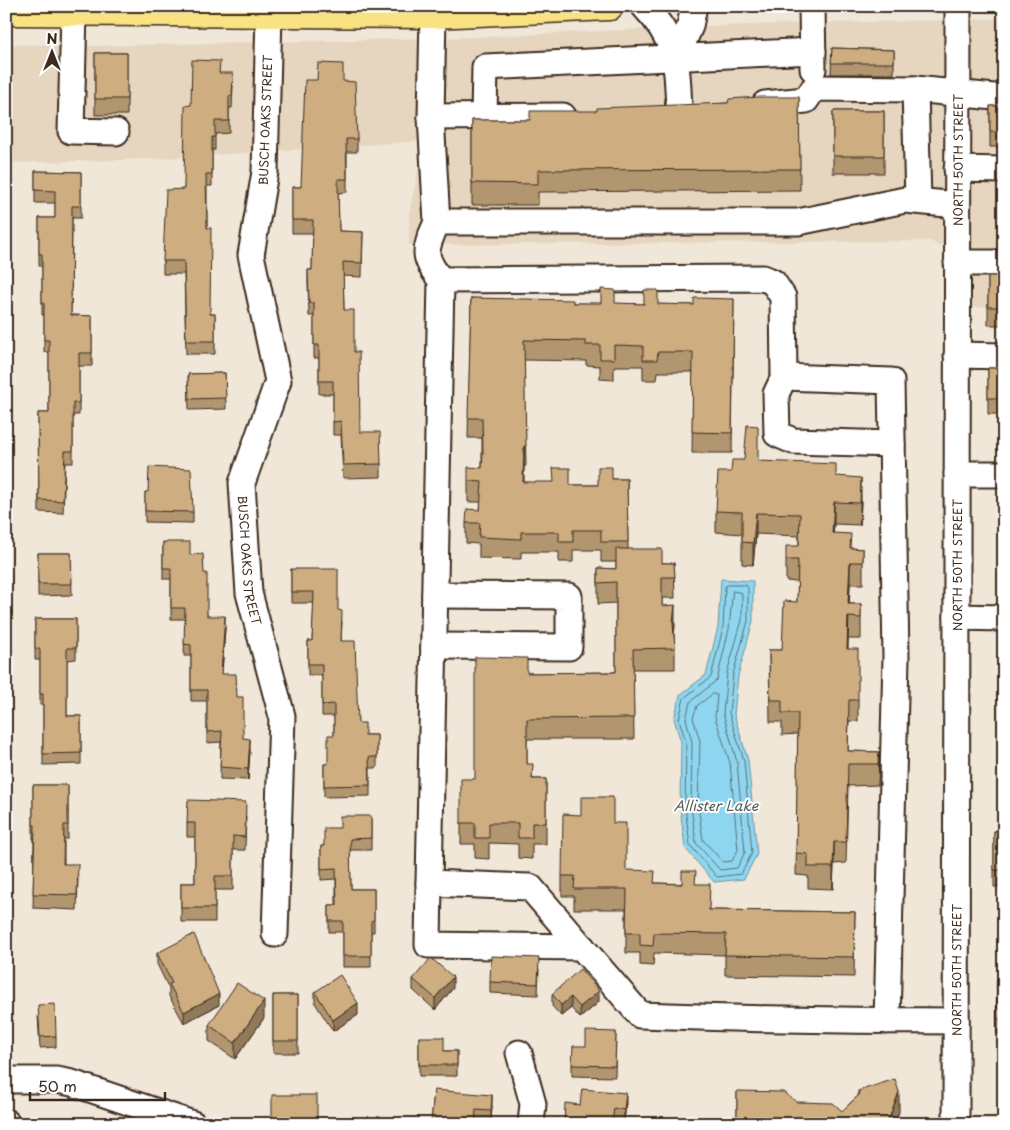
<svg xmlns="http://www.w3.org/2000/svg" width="1010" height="1130" viewBox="0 0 1010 1130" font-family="'Playpen Sans',sans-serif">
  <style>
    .built { fill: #e6d6bf }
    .water { fill: #8ed6f0; stroke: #6d919c }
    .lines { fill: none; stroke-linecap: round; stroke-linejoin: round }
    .shore { stroke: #5c6f72; stroke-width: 1 }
    .minor-casing { stroke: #3b2a1e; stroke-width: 29 }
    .major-casing { stroke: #3b2a1e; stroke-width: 31 }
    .minor { stroke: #fff; stroke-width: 25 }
    .major { stroke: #f8e281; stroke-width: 28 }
    .wall { fill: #b1966f; stroke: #3b2a1e }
    .shaded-wall { fill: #907a5a; stroke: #3b2a1e }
    .building { fill: #ceae81; stroke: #3b2a1e }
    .labels { text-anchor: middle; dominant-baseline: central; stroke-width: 4; stroke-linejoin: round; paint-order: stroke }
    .street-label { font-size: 12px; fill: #3b2a1e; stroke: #fff }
    .water-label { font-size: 14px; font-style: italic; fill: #545e5d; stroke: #fff }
  </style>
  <rect width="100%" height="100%" fill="#f0e7d9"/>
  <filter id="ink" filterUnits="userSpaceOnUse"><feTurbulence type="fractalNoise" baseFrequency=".02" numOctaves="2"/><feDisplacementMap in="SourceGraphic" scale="10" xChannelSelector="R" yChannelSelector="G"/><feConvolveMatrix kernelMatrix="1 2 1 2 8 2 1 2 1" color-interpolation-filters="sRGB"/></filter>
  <g filter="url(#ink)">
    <!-- built -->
    <path class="built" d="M967,19h37v288h-38z
      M948,20v225h-10l-7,-4 -522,4v-31l15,-73 -149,10 3,-109 200,-5 230,-11z
      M259,42l-2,110 -103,7 -146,4 1,-119 84,2z"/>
    <!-- water -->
    <path class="water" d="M721,579l32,2v40l-15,55 -4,38 14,46 9,94 -13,25 -30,3 -29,-34 -5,-41 1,-65 -7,-23 6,-24 26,-20 12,-48z"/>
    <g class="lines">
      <!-- shore -->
      <path class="shore" d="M728,585h18l2,3v33l-15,53 -4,39 15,48 8,92 -11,21 -24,3 -27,-32 -5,-38 1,-65 -7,-23 5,-21 27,-21 12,-49 2,-41z
        M733,591l9,2v27l-15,53 -4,40 14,49 8,90 -8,16 -17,2 -24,-27 -5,-37 1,-64 -6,-23 4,-17 27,-22 12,-51z
        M713,694l4,1 -2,22 15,46 8,87 -6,11 -9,1 -20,-22 -5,-34 2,-65 -7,-23 4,-12z"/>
      <!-- minor casing -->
      <g class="minor-casing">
        <g id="minor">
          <path d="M644,6c34,36 33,58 35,105"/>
          <path d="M812,6l1,63"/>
          <path d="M74,11l-3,120 45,1"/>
          <path id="s1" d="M269,13l-4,159 -14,83 27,126 -36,102 7,110 33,123 -7,218"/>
          <path d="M433,14l-2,103 6,105h361l107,-22 52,5"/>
          <path d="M676,59l14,-33 4,-20"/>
          <path d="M915,89l3,112"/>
          <path d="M765,104l41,-4 8,-12 101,1 89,9"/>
          <path d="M484,116l1,-49 328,-16"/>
          <path d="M431,117l132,-1"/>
          <path d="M957,169l47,1"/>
          <path d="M437,222c-12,28 -16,33 4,58"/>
          <path d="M957,263h47"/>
          <path d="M957,355l47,1"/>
          <path d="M784,377l-8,17 1,40 16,7 99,3"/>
          <path d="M957,474h47"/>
          <path d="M957,617l47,1"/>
          <path d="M434,646l135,1v-51l-134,-1"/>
          <path d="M429,883l-1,62 154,2"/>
          <path d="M887,1021l9,-364 -5,-276 -107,-4 -1,-80 -10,-15 -10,-4 -322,2 -12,603 101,4 110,128c106,4 211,6 316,6"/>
          <path d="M519,1053l14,51 -2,20"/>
          <path d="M6,1080h51l15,3 121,41"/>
          <path d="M6,1122l1,2"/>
          <path id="s2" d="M956,1124l2,-1118"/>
        </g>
      </g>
      <!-- major casing -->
      <g class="major-casing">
        <path id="major" d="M6,11l427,3 176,-8"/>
      </g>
      <!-- minor -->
      <use href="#minor" class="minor"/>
      <!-- major -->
      <use href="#major" class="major"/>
    </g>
    <!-- wall -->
    <path class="wall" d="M832,48l62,2v24h-63z
      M95,53h32v62h-32z
      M220,73l13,12 -1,23h-3v25l-14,1v16h-3v36h-5v42l3,86h5v40h-29l-2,-80h-21v-13l21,-72 7,-84z
      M343,81l14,58v13h-10v40l-9,1 1,38 24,1 -1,45 -19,-1 1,34 10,42 6,80 21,32v13l-38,1 -2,-43h-8v-41h-14v-36h-5v-42h-5l-1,-33v-13h4l1,-37h-21v-46h9z
      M799,97l1,93 -262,2v13h-66v-85h58l67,-9 131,-8z
      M990,106h14v41h-14z
      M833,111h51v62h-51z
      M35,171l46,1v46h-9l-1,97 21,1v50h-13v49h-6v48h-8l-2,50 -24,-1 -1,-99h11v-61h-5v-37h-2v-49h-3v-48h16v-15h-20z
      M988,276h16v49h-16z
      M471,298l102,5 121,2 40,-6 -2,154h-40l1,-81h-35l-1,8h-14v-14h-29v14l-14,-1v-13l-14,-1v-4l-62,-1 2,106h-2v16l46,3h28l14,-6h15l1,70 34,14h12l1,35h-13v8l13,20 -1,7 1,15v21h-42l1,70h-107v25l6,15h13v65h-14v15l-14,-1v-14l-29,-1v16l-14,-1v-14h-14v-21l14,-44 52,-106 89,-1v-69l-18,1v-36l18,1v-7h-15v-12h-28v12h-14v-10h-38v7l-42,-1v-14l-13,-1v-20l14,-13 1,-8h-13v-21l14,-13v-30h-14z
      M988,368h16v46h-16z
      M225,373l1,36 -37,1 -1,-36z
      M758,461l103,39 -1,25 -26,-1 -1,10 18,14 12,1v35h-13l-1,20h12v35h-13v10l10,51v21h-9l-1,30 31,1 -1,33 -30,1 -2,77 -12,1 -1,25 -25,-1v-12l-12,-1 2,-141 -16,1v-13h-12l-1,-72h13l15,-48 1,-20 -12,-1v-21l13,-14v-10l-43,-2 -3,31 -11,-1v-30l-26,-2v-21l15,-39z
      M145,492l48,20v11l-48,-1z
      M163,542l27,13 14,18 3,43 18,12 -3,46 15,23 6,41 7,12 -2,30 -28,-1 1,-37 -14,1v-42h-16v-45h-7l1,-37h-14v-40h-8z
      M38,553h33l1,42 -34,1z
      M291,569l47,41 4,12 -1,19 17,82 7,12h12v33h-7v28l-46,1v-33h4l6,-29v-19h-12v-41h-14v-34h4l2,-38h-23z
      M35,619h41v40l-9,1v56h14v48l-38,1v-60h-3v-45h-5z
      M33,785h35v54h-4v25l14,15 -1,31 -44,-2 1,-69h-1z
      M246,816l-1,34h-12v40h-18v32h-34v-39h14v-46h-8v-14z
      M371,816v34h-21l1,39h23v43h-3v35h-28v-35h-14v-27h7v-26l-15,1v-34h3z
      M613,823l13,47 29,13 41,1 13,26 146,2 -1,65 -129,-2v-20l-71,-2 -1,13 -13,-1v-12h-14v-44h-52v-13h-12v-20z
      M994,831h10v56h-10z
      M157,953l62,52 -35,18 -15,-27v-7l-12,-25z
      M539,969l-1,26 -48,-2v-11z
      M413,979l40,9 -18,22 -22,-20z
      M997,979h7v55h-7z
      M315,992l43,23 -25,16 -18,-28z
      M552,994l47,8 -19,16 -9,-10 -10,8 -9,-10z
      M273,995h25v58h-25z
      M38,1016l18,20v11l-16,1z
      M264,1018l-29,41 -26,-18v-16z
      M616,1032l-1,45 -43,-1v-11l14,-19z
      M419,1037l25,14h13v25h-38z
      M434,1090l58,16 -1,16 -15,-1v3h-45z
      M737,1091l105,20 16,-15v-5l41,21 -5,12h-157z
      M626,1104l-2,17 -10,-1 -1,4h-49l16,-19z"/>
    <!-- shaded-wall -->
    <path class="shaded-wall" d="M524,446v20l-1,36v-20z
      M861,478v22l-1,25v-22z
      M834,502v22l-2,31v-22z
      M756,513v21l-3,31v-22z
      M850,562v22l-3,87 1,-67z
      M675,605v21l-2,16v-20z
      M225,616v12l-4,57v-11z
      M250,739v11l-2,30v-11z
      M834,842v22l-1,25v-22z
      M453,977v11l-18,22v-12z
      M599,991v11l-19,16v-11z
      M219,994v11l-35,18v-11z
      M571,997v11l-10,8v-11z
      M264,1001v17l-29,41v-16z
      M358,1003v12l-25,16v-11z
      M899,1092v20l-5,12h-7z
      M626,1093v11l-2,17v-11z
      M492,1095v11l-1,16v-11z"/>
    <!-- building -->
    <path class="building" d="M832,48l62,2v13h-63z
      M95,53h32v46h-32z
      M192,60l28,1 -1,12h14l-1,23h-3v25h-14v16h-3v37h-6l1,54h4l-1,86h5v27h-29l-2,-80h-21l3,-71 18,-1 1,-83 6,-1z
      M318,63l25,1v17l12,1 2,57h-11l1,40h-9l1,52 24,1 -1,31 -19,-1 1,48h10v42h5l1,80h20l1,32 -38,1 -2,-44 -8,1v-41h-14v-36h-5v-42h-5l-1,-33h4l1,-50h-21v-33h9l4,-107h12z
      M758,97h41l1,72 -262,1v14l-66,-1v-63h58v-9h67v-3l131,-5 1,-4z
      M990,106h14v26h-14z
      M833,111h51v45h-51z
      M35,171l46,1v34h-9l-1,109 21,1v37h-13v50h-6v48h-8l-2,50 -24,-1 -1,-87h11v-73h-5v-37h-2v-49h-3v-36h16v-27l-20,-1z
      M988,276h16v31h-16z
      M601,289l14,1v13l29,1v-14h14v14l36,1v-7l40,1 -2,134 -40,-1 1,-80h-35l-1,8h-14v-14l-29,-1v14h-14v-14h-14v-4l-62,-1 2,106h-2l-1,36h31l-1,-14h17v17h28v-18h14v12h15l1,63h-27v-12h-28v12h-14v-10h-38v7l-42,-2 1,-14h-14l1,-14 13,1 2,-28 -14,-1v-14l14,1 1,-16 -1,-34h-14l3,-120 102,2v3h28z
      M988,368h16v30h-16z
      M225,373l1,25 -37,1 -1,-25z
      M747,425l11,1v35l78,3v12l25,2 -1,25 -26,-1 -2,31 19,1 -1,14 13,1v13h-13l-2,42h13v14l-13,-1 -1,32h11v51h-9l-1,51 31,1 -1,12h-30l-2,78h-12l-1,25h-25v-13l-12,-1 2,-140h-16v-13h-12l-1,-50h13l2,-49 13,1 1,-42h-12v-14h13l1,-32 -44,-1 -3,30 -11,-1v-30l-26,-1 2,-39h13l1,-12h12z
      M149,467l42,2 2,43 -48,-1v-19h3z
      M163,542h27v13l13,-1 1,19h3v43h18l-4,58h15l1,23h6v41l7,1 -2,30 -28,-2 2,-36 -15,1v-42h-16v-45l-7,-1 1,-36h-14v-40h-8z
      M616,549h46v14h12l1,14h-13v29l13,-1 -2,17 2,26 -42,1 1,69 -107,1v45h6l-1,15h14v44h-14v15h-14v-15h-29v15h-14v-15h-14v-44h14v-122l52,1v15l89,-1v-90l-18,1v-15l18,1z
      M38,553h33l1,31h-34z
      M291,569h47v41l4,1 -1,30h14l3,82h7v12h12v22h-8l1,28 -46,1v-22h4v-29h6v-31l-12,1v-41h-14v-23h4l2,-49h-23z
      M35,619h41v29h-9v68h14v37l-38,1v-60h-3v-45h-5z
      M33,785h35v40h-4l-1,39h15l-1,31 -44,-1 2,-69h-2z
      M581,797h32v26h13v47l29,1 -1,12 28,1v-13h14l-1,13h15l-1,26 146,2 -1,45 -129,-2 1,-21 -72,-1 -1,13 -13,-1v-12h-14l1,-44h-53l1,-13h-13l1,-62 18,1z
      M188,800l58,2 -1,35 -12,-1v40h-18v32h-34v-25h14v-60h-8z
      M340,816h31v22l-21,1 1,50h23v31l-3,1v35h-28v-35h-14v-16h8l-1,-37 -15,1v-23h3v-18h16z
      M994,831h10v39h-10z
      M194,934l25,60 -35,18 -15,-28 3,-1 -15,-30z
      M491,956l48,2 -1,26 -48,-2z
      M431,958l22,19 -18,21 -22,-19z
      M580,969l19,22 -19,16 -9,-10 -10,8 -9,-11z
      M340,975l18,28 -25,17 -18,-28z
      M997,979h7v40h-7z
      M237,983l27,18 -29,42 -26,-18z
      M273,995h25v46h-25z
      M55,1004l1,32 -16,1 -2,-32z
      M586,1031l30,1 -1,34 -43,-1 1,-19h13z
      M419,1037h25v14h13v14h-38z
      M895,1079l4,13 -12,32h-144l-6,-6v-27l46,1 14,10 36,1 9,8 18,-17 -2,-3z
      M582,1089l44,4 -2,17 -10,-2 -2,16h-48l1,-21 15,2z
      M434,1090l58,5 -1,16 -15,-1 -1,14h-34l-10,-1z
      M272,1095h45v29h-45z"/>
  </g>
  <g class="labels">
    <!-- street labels -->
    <g class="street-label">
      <text transform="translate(265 120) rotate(-88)">BUSCH OAKS STREET</text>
      <text stroke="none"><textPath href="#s2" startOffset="964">NORTH 50TH STREET</textPath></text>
      <text stroke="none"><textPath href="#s1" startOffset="558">BUSCH OAKS STREET</textPath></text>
      <text stroke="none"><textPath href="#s2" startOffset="559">NORTH 50TH STREET</textPath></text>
      <text stroke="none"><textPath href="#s2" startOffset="154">NORTH 50TH STREET</textPath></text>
    </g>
    <!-- water labels -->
    <g class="water-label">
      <text x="716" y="805">Allister Lake</text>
    </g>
  </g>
  <!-- margin -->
  <rect width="1010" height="1130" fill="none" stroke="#fff" stroke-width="25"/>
  <rect x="12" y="12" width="985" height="1105" fill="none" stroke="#3b2a1e" stroke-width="2" filter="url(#ink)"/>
  <!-- north arrow -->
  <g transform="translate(52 52)" stroke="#ffffff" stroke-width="4" paint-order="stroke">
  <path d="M0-4L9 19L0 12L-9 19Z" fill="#3b2a1e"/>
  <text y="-8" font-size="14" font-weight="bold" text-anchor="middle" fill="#3b2a1e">N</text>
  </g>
  <!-- scale -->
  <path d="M30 1092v8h135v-8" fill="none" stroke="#3b2a1e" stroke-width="2.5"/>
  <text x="38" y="1092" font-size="15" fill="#3b2a1e" stroke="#ffffff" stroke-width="4" paint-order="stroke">50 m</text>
</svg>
